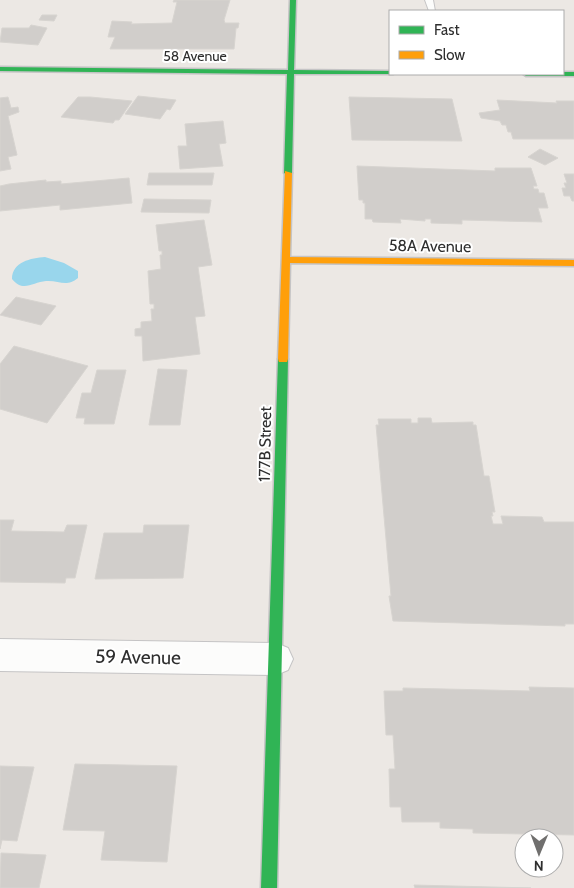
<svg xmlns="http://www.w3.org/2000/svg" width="574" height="888" viewBox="0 0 574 888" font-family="Cabin,sans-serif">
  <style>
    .water { fill: #99d6ec }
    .building { fill: #d1cecb; stroke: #d7d4d0 }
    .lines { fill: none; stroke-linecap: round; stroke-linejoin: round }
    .lane-casing { stroke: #c5c4c5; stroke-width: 2 }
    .street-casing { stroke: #c5c4c5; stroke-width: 2 }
    .fast-casing { stroke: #c5c4c5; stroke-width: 3 }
    .slow-casing { stroke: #c5c4c5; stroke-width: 3 }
    .lane { fill: #fcfcfb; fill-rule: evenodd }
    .street { fill: #fcfcfb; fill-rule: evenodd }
    .fast { fill: #30b455; fill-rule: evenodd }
    .slow { fill: #ff9f0a; fill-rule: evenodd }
    .labels { text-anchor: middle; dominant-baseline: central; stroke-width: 4; stroke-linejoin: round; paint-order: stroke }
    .far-street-label { font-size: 14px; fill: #2e2e2e; stroke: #fff }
    .street-label { font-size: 16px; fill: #2e2e2e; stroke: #fff }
    .near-street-label { font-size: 19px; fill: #2e2e2e; stroke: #fff }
  </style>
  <rect width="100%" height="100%" fill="#ece8e4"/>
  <!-- water -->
  <path class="water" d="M45,257l19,6 14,8v7c-12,10 -19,2 -32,3 -13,1 -23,12 -34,-2 0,-17 19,-21 33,-22z"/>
  <!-- building -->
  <path class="building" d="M174,0h56l-6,20 1,3h14l-1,5h-2l-2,21h-124l5,-12h-7l4,-16 20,1 -1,2 41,-1 5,-21h-4z
    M42,15h15l-3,6 -15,-1z
    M31,25l16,3 -9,17 -38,-3 2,-14h27z
    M138,96l38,4 -6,10 -3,-1 -7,10 -35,-5z
    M8,97l3,11 7,-1 1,5 -11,4 9,39 -9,2 3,12 -11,2v-73z
    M78,97h12l42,4 -13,19h-4l-2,3 -52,-6z
    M349,97l103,2 10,42 -110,-1z
    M497,100l60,3 -1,-2h18v38h-61l-2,-7h-3l-2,-7h-4l-2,-4 -19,-3 -2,-5 21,-3z
    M223,121l3,22 -7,1 4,22 -43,3 -2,-23h9l-2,-22z
    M540,149l18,9 -13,7 -17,-8z
    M357,166l138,5v-3h36l6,18h-4l1,3h4l1,4h5l4,15h-10l4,14 -80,-2v4l-31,-1v-4h-6v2l-25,-2 1,4 -28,-1 -1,-3h-7v-16h-2v-3h-4z
    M149,173h65l-2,12h-65z
    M564,174h10v27h-2l-2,-5h-6l-2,-8h4l-2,-5h3z
    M129,178l3,25 -72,7v-5l-60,6v-25l9,-2 37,-4v2l15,-1v3z
    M144,199l67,1 -2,13 -68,-1z
    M204,220l8,45 -14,2 7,49 -10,1 5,37 -57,7 -1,-25h-7v-7l6,-1v-6l11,-1 -1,-12h3v-5h-4l-2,-33 13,-2 -1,-14h2v-4h-3l-3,-26z
    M16,297l40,9 -15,19 -41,-10z
    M14,346l74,20 -41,57 -47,-14v-45z
    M158,369l29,1 -7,55h-31z
    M97,370h29l-12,54h-30l1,-6h-9l6,-25h9z
    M418,418h13l1,5 41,-1v3h3l8,51h5l6,36h-3l1,4h-2l2,8h10l-2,-8 41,1 2,5h30v102h-9v2l-172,-5 -4,-25h2l-15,-171h3l-1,-6h33v4h7z
    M0,520h14l-3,11 53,1 3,-7h20l-12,53h-9l-1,5 -65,-1z
    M144,525h45l-6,53 -88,1 9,-46h39z
    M529,687l45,1v147l-101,-2v-4l-33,-1v-6h-38l-1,-15h-11l-1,-38h6l-2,-34h-7l-2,-44h19v-3l127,3z
    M75,764l102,2 -10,96 -66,-2 4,-29 -42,-1z
    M0,766l34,1 -17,74 -15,-1 -2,9z
    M1,853l45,2 -7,33h-39z
    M414,885l117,3h-116z"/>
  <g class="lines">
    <!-- lane casing -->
    <g class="lane-casing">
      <path id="lane" d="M425,0h8l2,11h-6z"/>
    </g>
    <!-- street casing -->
    <g class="street-casing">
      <path id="street" d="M0,639l276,4 12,5 5,11 -5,11 -12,5 -276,-4z"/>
    </g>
    <!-- fast casing -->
    <g class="fast-casing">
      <path id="fast" d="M290,0h6l-2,70 96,1v3h3h-99l-2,99 -4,2 -4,-2 3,-99 -287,-3v-4l288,3z
        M563,72h11v4h-48l-3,-2h40z
        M283,355l5,4 -11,529h-16l17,-529z"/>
    </g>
    <!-- slow casing -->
    <g class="slow-casing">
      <path id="slow" d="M285,171l7,2 -2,84 284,3v6l-284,-3 -2,96 -1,3h-8l-1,-3z"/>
    </g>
    <!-- lane -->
    <use href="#lane" class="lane"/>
    <!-- street -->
    <use href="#street" class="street"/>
    <!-- fast -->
    <use href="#fast" class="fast"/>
    <!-- slow -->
    <use href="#slow" class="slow"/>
  </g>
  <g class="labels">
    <!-- far-street labels -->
    <g class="far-street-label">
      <text x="195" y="56">58 Avenue</text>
    </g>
    <!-- street labels -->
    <g class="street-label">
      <text transform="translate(430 246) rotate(1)">58A Avenue</text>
      <text transform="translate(265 444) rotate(-89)">177B Street</text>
    </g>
    <!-- near-street labels -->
    <g class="near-street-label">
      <text transform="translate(138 657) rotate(1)">59 Avenue</text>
    </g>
  </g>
  <!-- legend -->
  <rect x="389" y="10" width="175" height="65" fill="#ffffff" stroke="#ababab"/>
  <rect x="399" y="26" width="25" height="8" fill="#30b455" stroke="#ababab"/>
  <text x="434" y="35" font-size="15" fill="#2e2e2e">Fast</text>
  <rect x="399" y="51" width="25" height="8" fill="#ff9f0a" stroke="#ababab"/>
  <text x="434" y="60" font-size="15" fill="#2e2e2e">Slow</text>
  <!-- north arrow -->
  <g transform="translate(539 853) rotate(181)"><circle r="24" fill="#ffffff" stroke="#ababab"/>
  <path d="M0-4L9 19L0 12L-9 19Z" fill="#706f6e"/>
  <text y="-8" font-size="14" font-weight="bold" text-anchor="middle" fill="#2e2e2e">N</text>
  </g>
</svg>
